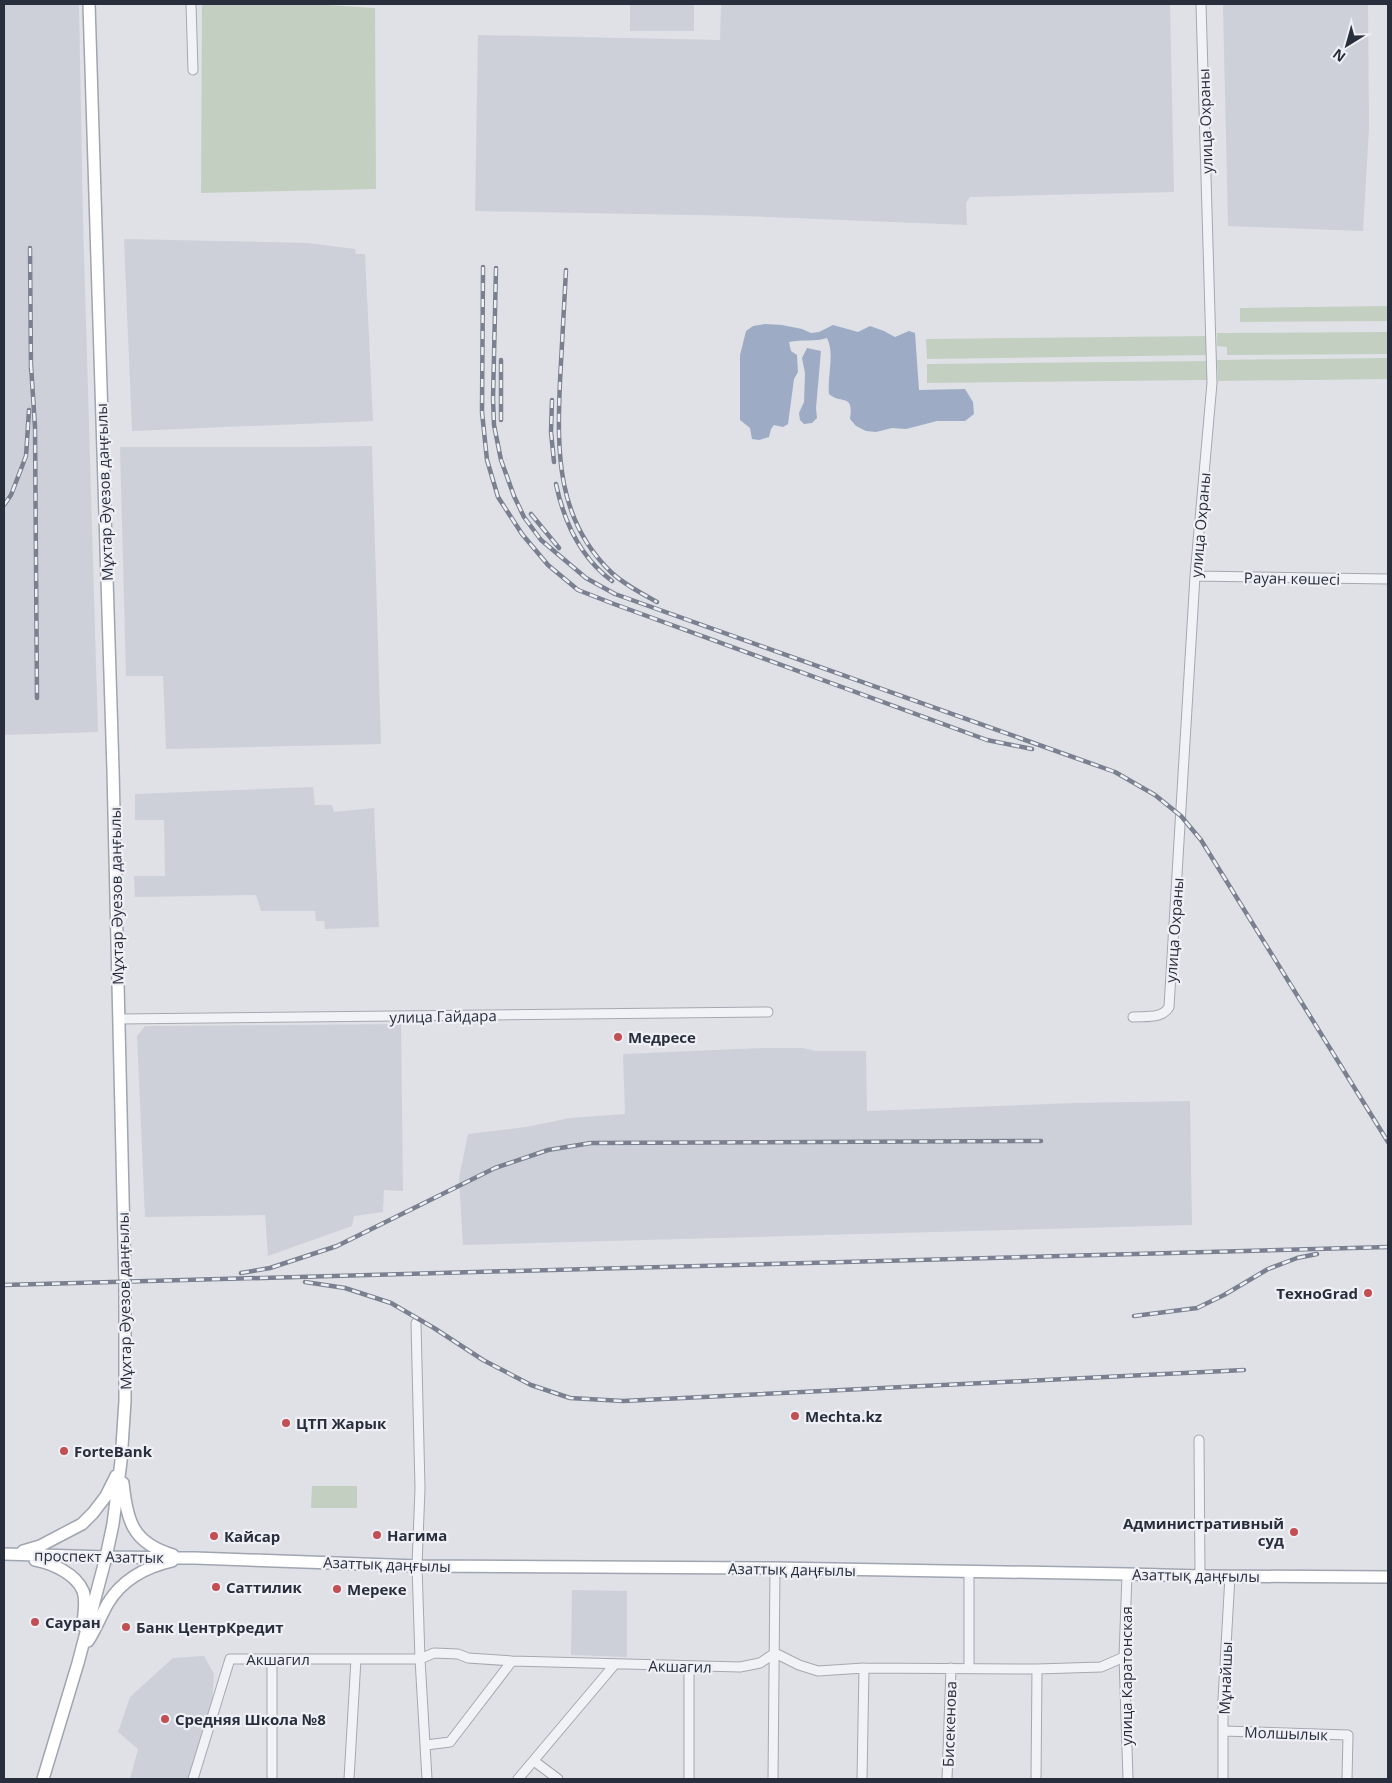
<svg xmlns="http://www.w3.org/2000/svg" width="1392" height="1783" viewBox="0 0 1392 1783" font-family="'Open Sans',sans-serif">
  <style>
    .built { fill: #cdd0d9 }
    .green { fill: #c3d0c1 }
    .water { fill: #9dacc4 }
    .lines { fill: none; stroke-linecap: round; stroke-linejoin: round }
    .minor-casing { stroke: #a5a8b1; stroke-width: 11 }
    .major-casing { stroke: #9fa5b1; stroke-width: 14 }
    .minor { stroke: #f1f2f6; stroke-width: 9 }
    .major { stroke: #fff; stroke-width: 11 }
    .rail-casing { stroke: #7a808f; stroke-width: 4.5 }
    .rail { stroke: #eef0f5; stroke-width: 2.5; stroke-dasharray: 8; stroke-linecap: butt }
    .poi-dot { fill: #c14f53; stroke: #eef0f5; stroke-width: 2 }
    .labels { text-anchor: middle; dominant-baseline: central; stroke-width: 4.5; stroke-linejoin: round; paint-order: stroke }
    .street-label { font-size: 15px; fill: #292e3d; stroke: #eef0f5 }
    .poi-label { font-size: 15px; font-weight: bold; fill: #292e3d; stroke: #eef0f5; text-anchor: start }
  </style>
  <rect width="100%" height="100%" fill="#dfe1e7"/>
  <!-- built -->
  <path class="built" d="M4,4h75l4,216 15,512 -94,3z
    M630,4h64v27h-64z
    M721,4h449l4,188 -204,5 -4,6 1,22 -224,-9 -268,-5 3,-176 242,5z
    M1223,4h145l1,124 -6,103 -135,-5z
    M124,239l184,4 47,6 1,5h9l8,167 -241,10z
    M372,446l9,298 -215,5 -3,-73h-37l-6,-229h184z
    M313,787l2,18h17l2,7 40,-4 5,119 -54,2 -1,-8h-8l-1,-10h-54l-5,-16 -121,2 -1,-21h31l-1,-56h-29v-26z
    M401,1024l2,167 -19,-1 -1,22 -29,4 -2,10 -84,30 -3,-41 -120,2 -8,-181 8,-10z
    M762,1048h41l13,3h50l1,60 207,-8 116,-2 2,124 -729,20 -4,-67 9,-44 58,-7 44,-9 55,-4 -2,-60z
    M572,1590l55,1v66l-56,-2z
    M204,1656l10,18 -2,32 -23,73h-59l8,-30 -20,-17 12,-35 43,-39z"/>
  <!-- green -->
  <path class="green" d="M202,4h109l64,4 1,181 -175,4z
    M1388,306v15l-148,1v-14z
    M1388,332v22l-161,1v-8l-10,-1v-13z
    M1208,336v19l-281,4 -1,-20z
    M1388,358v21l-170,2 -1,-21z
    M1208,361l1,19 -282,3v-19z
    M312,1486h45v22h-46z"/>
  <!-- water -->
  <path class="water" d="M765,324l17,1 20,4 9,4 8,-1 14,-7 25,7 12,-6 14,5 11,6 14,-6 6,2 4,57 46,-1 8,13 1,12 -9,7h-28l-31,8 -14,-1 -16,4 -10,-1 -10,-5 -6,-7c4,-27 -9,-14 -21,-25 -2,-18 6,-40 -2,-56 -12,4 -25,1 -38,4l2,9 6,4 1,17 -4,7 -6,45 -5,3 -9,-2 -3,4 -2,8 -10,3 -7,-1 -2,-11 -10,-8v-65l6,-24 7,-5z
    M807,348l14,3 -5,57 1,10 -5,5 -8,1 -4,-4 -1,-7 5,-11 1,-29 -3,-15z"/>
  <g class="lines">
    <!-- minor casing -->
    <g class="minor-casing">
      <path id="minor" d="M191,4l2,66
        M1195,576l193,3
        M1133,1017c13,-1 29,2 36,-10l26,-431 17,-193 -11,-379
        M119,1019l649,-7
        M416,1323l4,165 -3,78 3,93 7,120
        M1199,1440l1,136
        M969,1571v97
        M1127,1574l-3,83 4,122
        M272,1659v120
        M1223,1731l125,4 -1,44
        M426,1745l24,-3 62,-81
        M534,1761l24,18
        M193,1779l37,-120h190l14,-6 24,1 10,4 44,3 228,6 20,-4 15,-10 24,12 19,6 46,-3 173,1 64,-2 23,-10
        M349,1779l7,-120
        M518,1779l97,-115
        M689,1779v-113
        M773,1779l2,-211
        M862,1779l2,-111
        M947,1779l4,-111
        M1036,1779l1,-110
        M1223,1779v-80l7,-123"/>
    </g>
    <!-- major casing -->
    <g class="major-casing">
      <path id="major" d="M123,1483c4,39 10,60 50,72
        M23,1551l17,-5 42,-22 11,-11 13,-17 10,-20
        M4,1554l102,3 89,1 222,8 358,2 352,6 73,2 188,1
        M35,1560c17,3 41,14 48,31 4,11 0,25 0,35
        M88,1641c8,-12 13,-26 20,-38 14,-23 38,-36 64,-42
        M43,1779l35,-116 28,-106 7,-33 8,-63 4,-60v-119l-12,-512 -24,-766"/>
    </g>
    <!-- minor -->
    <use href="#minor" class="minor"/>
    <!-- major -->
    <use href="#major" class="major"/>
    <!-- rail casing -->
    <g class="rail-casing">
      <path id="rail" d="M30,248l1,122
        M483,267l-1,145 5,48 11,37 24,37 26,31 30,25 36,14 373,136 45,9
        M496,268l-3,131 1,26 7,35 13,36 10,21 17,23 45,38 29,16 500,178 40,23 26,21 20,24 187,302
        M566,270c-2,37 -4,74 -6,111 -3,70 -4,139 52,192 13,12 29,20 45,29
        M31,365l4,62 2,271
        M552,400l-1,32 3,30
        M501,420v-60
        M556,484c8,38 25,74 56,97
        M4,505l7,-10 15,-39 3,-46
        M531,514l28,34
        M241,1273l29,-5 67,-22 158,-78 53,-18 43,-7 450,-2
        M305,1282l40,6 46,15 43,25 49,32 48,25 39,13 53,3 621,-31
        M4,1285l1384,-38
        M1134,1316l63,-8 27,-13 44,-26 29,-11 20,-4"/>
    </g>
    <!-- rail -->
    <use href="#rail" class="rail"/>
  </g>
  <!-- markers -->
  <g class="poi-dot">
    <circle cx="618" cy="1037" r="5"/>
    <circle cx="1368" cy="1293" r="5"/>
    <circle cx="795" cy="1416" r="5"/>
    <circle cx="286" cy="1423" r="5"/>
    <circle cx="64" cy="1451" r="5"/>
    <circle cx="1294" cy="1532" r="5"/>
    <circle cx="377" cy="1535" r="5"/>
    <circle cx="214" cy="1536" r="5"/>
    <circle cx="216" cy="1587" r="5"/>
    <circle cx="337" cy="1589" r="5"/>
    <circle cx="35" cy="1622" r="5"/>
    <circle cx="126" cy="1627" r="5"/>
    <circle cx="165" cy="1719" r="5"/>
  </g>
  <g class="labels">
    <!-- street labels -->
    <g class="street-label">
      <text transform="translate(1205 121) rotate(-92)">улица Охраны</text>
      <text transform="translate(104 492) rotate(-92)">Мұхтар Әуезов даңғылы</text>
      <text transform="translate(1200 525) rotate(-85)">улица Охраны</text>
      <text transform="translate(1292 578) rotate(1)">Рауан көшесі</text>
      <text transform="translate(116 896) rotate(-91)">Мұхтар Әуезов даңғылы</text>
      <text transform="translate(1174 930) rotate(-86)">улица Охраны</text>
      <text transform="translate(443 1016) rotate(-1)">улица Гайдара</text>
      <text transform="translate(124 1301) rotate(-91)">Мұхтар Әуезов даңғылы</text>
      <text transform="translate(99 1556) rotate(1)">проспект Азаттык</text>
      <text transform="translate(387 1564) rotate(2)">Азаттық даңғылы</text>
      <text transform="translate(792 1569) rotate(1)">Азаттық даңғылы</text>
      <text transform="translate(1196 1575) rotate(1)">Азаттық даңғылы</text>
      <text x="278" y="1659">Акшагил</text>
      <text transform="translate(680 1666) rotate(1)">Акшагил</text>
      <text transform="translate(1126 1676) rotate(-90)">улица Каратонская</text>
      <text transform="translate(1225 1678) rotate(-88)">Мұнайшы</text>
      <text transform="translate(949 1724) rotate(-88)">Бисекенова</text>
      <text transform="translate(1286 1733) rotate(2)">Молшылык</text>
    </g>
    <!-- poi labels -->
    <g class="poi-label">
      <text x="628" y="1037">Медресе</text>
      <text x="1358" y="1293" text-anchor="end">ТехноGrad</text>
      <text x="805" y="1416">Mechta.kz</text>
      <text x="296" y="1423">ЦТП Жарык</text>
      <text x="74" y="1451">ForteBank</text>
      <text x="1284" y="1523" text-anchor="end">Административный<tspan x="1284" dy="17">суд</tspan></text>
      <text x="387" y="1535">Нагима</text>
      <text x="224" y="1536">Кайсар</text>
      <text x="226" y="1587">Саттилик</text>
      <text x="347" y="1589">Мереке</text>
      <text x="45" y="1622">Сауран</text>
      <text x="136" y="1627">Банк ЦентрКредит</text>
      <text x="175" y="1719">Средняя Школа №8</text>
    </g>
  </g>
  <!-- border -->
  <rect width="1392" height="1783" fill="none" stroke="#292e3d" stroke-width="10"/>
  <!-- north arrow -->
  <g transform="translate(1347 45) rotate(217)" stroke="#eef0f5" stroke-width="4" paint-order="stroke">
  <path d="M0-4L9 19L0 12L-9 19Z" fill="#292e3d"/>
  <text y="-8" font-size="14" font-weight="bold" text-anchor="middle" fill="#292e3d">N</text>
  </g>
</svg>
